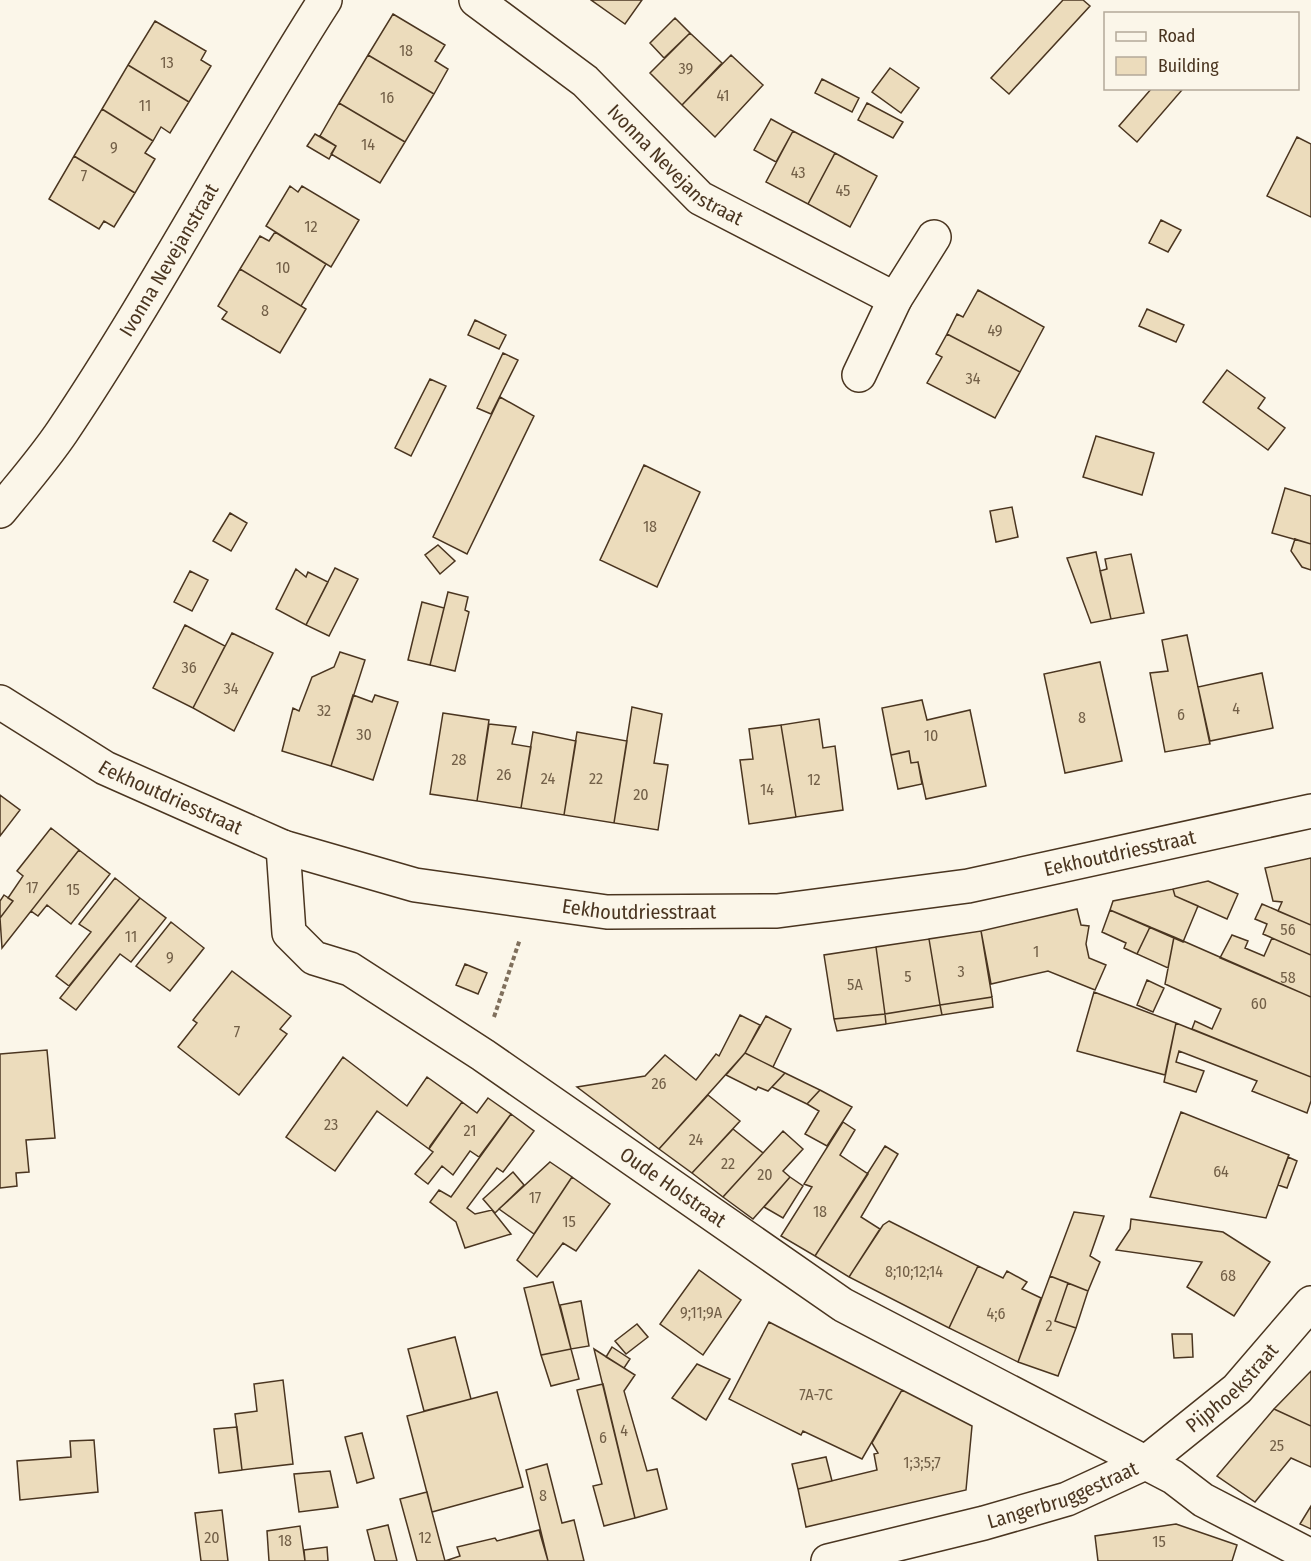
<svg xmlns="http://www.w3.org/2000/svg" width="1311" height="1561" viewBox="0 0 1311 1561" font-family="'Fira Sans Condensed',sans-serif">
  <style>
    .building { fill: #ecdcbc; stroke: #4a3520; stroke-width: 1.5 }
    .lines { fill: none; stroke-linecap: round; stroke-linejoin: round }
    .street-casing { stroke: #4a3520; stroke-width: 36 }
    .secondary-casing { stroke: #4a3520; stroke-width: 36 }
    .path { stroke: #7f6f5c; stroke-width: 4; stroke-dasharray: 4.5 3; stroke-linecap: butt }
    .street { stroke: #fbf6e9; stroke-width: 33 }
    .secondary { stroke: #fbf6e9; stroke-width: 33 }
    .labels { text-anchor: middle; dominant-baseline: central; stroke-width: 4.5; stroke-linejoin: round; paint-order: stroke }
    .number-label { font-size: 16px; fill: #725f47 }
    .street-label { font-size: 20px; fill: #4a3520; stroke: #fbf6e9 }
  </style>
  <rect width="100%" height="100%" fill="#fbf6e9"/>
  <!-- building -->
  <path class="building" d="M591,0h51l-17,24z
    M1063,0h20l7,6 -81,88 -18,-16z
    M393,14l52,31 -10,16 13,8 -14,25 -66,-39z
    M675,18l15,15 -26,25 -14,-15z
    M155,21l51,30 -5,9 10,6 -22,36 -61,-37z
    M690,33l32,30 -40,42 -32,-32z
    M368,55l66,39 -29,48 -66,-39z
    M731,55l32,30 -48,52 -33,-32z
    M128,65l61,37 -19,31 -9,-6 -8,14 -51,-32z
    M890,68l29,20 -18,25 -29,-21z
    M822,79l37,19 -7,14 -37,-19z
    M1152,88l30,2 -45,52 -18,-16z
    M339,103l66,39 -25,41 -49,-29 5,-8 -16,-10z
    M867,103l36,19 -10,16 -35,-18z
    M102,109l51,32 -8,12 10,6 -20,34 -61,-37z
    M771,119l22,12 -17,31 -22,-12z
    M793,131l42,22 -27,51 -42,-22z
    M315,134l21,12 -7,13 -22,-13z
    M1297,137l14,7v73l-44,-21z
    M835,153l42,23 -27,51 -42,-23z
    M74,156l61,37 -21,34 -10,-6 -5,8 -50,-30z
    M290,186l8,6 4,-6 57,34 -28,47 -65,-41z
    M1161,220l20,10 -13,22 -19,-9z
    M275,232l51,32 -25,42 -61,-37 20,-33 9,5z
    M240,269l66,40 -26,44 -58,-34 5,-7 -9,-6z
    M978,290l66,37 -24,45 -73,-38 10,-20 6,3z
    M1147,309l37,16 -8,17 -37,-16z
    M475,320l31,15 -7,14 -31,-14z
    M947,334l73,38 -25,46 -68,-35 15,-26 -6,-3z
    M503,353l15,7 -27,54 -14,-6z
    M1227,370l38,28 -7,10 27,20 -17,22 -65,-48z
    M430,379l16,7 -35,70 -16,-8z
    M500,397l34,19 -67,138 -34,-17z
    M1096,436l58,17 -12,42 -59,-18z
    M644,465l56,27 -43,95 -57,-27z
    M1285,488l26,8v48l-39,-11z
    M1012,507l6,30 -22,5 -6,-31z
    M230,513l17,10 -16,28 -18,-10z
    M1295,539l16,5v26l-9,-3 -11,-16z
    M438,545l17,16 -15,13 -15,-19z
    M1096,552l15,67 -20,4 -24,-65z
    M1131,554l13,59 -33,6 -11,-48 7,-2 -2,-10z
    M335,568l23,11 -29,57 -23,-11z
    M296,569l10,8 2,-5 20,10 -22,43 -30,-16z
    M190,571l18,9 -16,31 -18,-9z
    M448,592l20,5 -3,13 4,2 -14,59 -25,-6z
    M422,602l22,6 -14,57 -22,-5z
    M185,625l40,21 -32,62 -40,-20z
    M232,633l41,20 -39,78 -41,-23z
    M1187,635l23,109 -45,8 -15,-79 18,-2 -6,-31z
    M340,652l25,8 -34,106 -49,-15 11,-43 6,3 13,-34 22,-10z
    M1100,662l22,99 -57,12 -21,-99z
    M1262,673l11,55 -63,13 -12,-54z
    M353,695l19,7 3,-7 23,7 -25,78 -42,-14z
    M922,700l5,20 43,-10 16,76 -60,13 -8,-37 -7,1 -2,-12 -18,4 -9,-47z
    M632,707l30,7 -8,49 14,2 -10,65 -44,-7z
    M443,713l46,7 -12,81 -47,-7z
    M819,719l4,29 12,-2 8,64 -47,7 -15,-92z
    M489,724l27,3 -4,17 19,3 -10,61 -44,-7z
    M781,725l15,92 -47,7 -9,-64 13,-1 -4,-30z
    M533,732l43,9 -12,74 -43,-7z
    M577,732l50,9 -13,82 -50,-8z
    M909,751l2,12 7,-1 4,22 -24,5 -7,-34z
    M0,795l20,15 -20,26z
    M51,828l28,22 -77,98 -2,-30 13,-17 -5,-3 15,-22 -6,-5z
    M79,850l31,24 -39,50 -24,-19 -9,11 -7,-5z
    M1311,858v67l-33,-14 4,-9 -9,-1 -8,-33z
    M115,878l25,20 -71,88 -13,-10 35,-44 -12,-8z
    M1208,881l30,13 -11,25 -52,-23 -2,-7z
    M1173,889l2,7 23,10 -15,36 -73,-32 3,-9z
    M4,895l9,6 -13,17v-17z
    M140,898l26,20 -35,44 -11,-8 -44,56 -16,-12z
    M1262,904l49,21v30l-48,-21 4,-10 -12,-5z
    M1077,909l4,16 8,1 -3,18 3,14 17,7 -11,25 -47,-19 -57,13 -10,-53z
    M1110,910l40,17 -13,27 -13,-6 2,-5 -24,-11z
    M171,922l33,26 -34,43 -34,-25z
    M1150,927l24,10 -6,31 -31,-14z
    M981,931l11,66 -52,8 -11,-66z
    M1232,935l16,6 -3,7 19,8 8,-18 39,17v42l-91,-39z
    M1174,937l137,60v80l-119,-48 3,-8 17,8 9,-20 -56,-25z
    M929,939l11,66 -55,9 -9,-67z
    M876,947l9,67 -51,5 -10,-64z
    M465,964l22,9 -9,21 -22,-9z
    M232,971l59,45 -11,13 7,5 -48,61 -61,-48 19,-24 -4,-3z
    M1147,980l17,8 -11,24 -16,-7z
    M1094,992l82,31 -11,52 -88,-24z
    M992,997l1,10 -51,8 -2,-10z
    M940,1005l2,10 -56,9 -1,-10z
    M885,1014l1,10 -49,7 -3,-12z
    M740,1015l20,10 -15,28 -86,96 -82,-62 68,-11 20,-21 31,25 20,-26 3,2z
    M766,1016l25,13 -18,38 -28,-14z
    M1176,1023l135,54v24l-4,12 -55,-22 5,-10 -78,-30 -3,11 28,9 -8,21 -32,-10z
    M47,1050l8,88 -29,2 3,32 -13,1 1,13 -17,2v-134z
    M745,1053l40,20 -17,18 -10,-4 -2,3 -30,-15z
    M343,1057l64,49 20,-29 35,25 -33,47 -52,-38 -42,60 -49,-34z
    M785,1073l35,17 -13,14 -35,-17z
    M820,1090l32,17 -25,39 -22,-12 14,-23 -12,-7z
    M708,1095l32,26 -48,52 -33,-24z
    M488,1098l23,16 -32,43 -9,-6 -17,24 -11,-9 -14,18 -13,-10 18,-22 -4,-3 1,-3 32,-44 15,11z
    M1181,1112l108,43 -23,63 -116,-21z
    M511,1114l23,17 -31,41 -6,-4 -30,40 8,6 17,-4 19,24 -46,14 -9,-26 -26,-20 9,-12 12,7z
    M843,1122l12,8 -15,25 28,19 -53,82 -34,-20 31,-49 -8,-3z
    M733,1129l30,24 -40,44 -31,-24z
    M783,1131l20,18 -20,22 7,6 -37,42 -30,-22z
    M885,1146l13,8 -37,63 19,12 -31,48 -34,-21z
    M1288,1157l9,4 -10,27 -9,-3z
    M550,1162l22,15 -38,57 -35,-25z
    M513,1172l11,13 -29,28 -12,-14z
    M572,1177l38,27 -34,47 -13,-8 -26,34 -20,-17z
    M790,1177l13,9 -20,32 -19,-11z
    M1074,1212l30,4 -14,40 10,6 -12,29 -38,-15z
    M1131,1219l92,13 47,30 -36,54 -47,-29 15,-25 -86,-12 14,-21z
    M889,1221l89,45 -29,62 -100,-51 34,-52z
    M978,1266l25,12 4,-7 20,11 -5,7 19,9 -23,64 -69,-34z
    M699,1270l42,30 -38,55 -43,-31z
    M1050,1276l18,7 -13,38 21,7 -18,48 -40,-14z
    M553,1282l18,67 -30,6 -17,-67z
    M1068,1283l20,8 -12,37 -21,-7z
    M581,1301l8,45 -18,3 -11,-44z
    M769,1322l133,68 -40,69 -59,-28 -2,4 -72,-36z
    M637,1324l11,13 -22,17 -11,-13z
    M1172,1334h20l1,23 -19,1z
    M455,1337l16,62 -47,12 -16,-62z
    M612,1347l18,12 -6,9 -18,-11z
    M571,1349l8,30 -28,7 -10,-31z
    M594,1349l41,26 -11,16 23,80 10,-2 10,40 -32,9z
    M697,1364l33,15 -24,41 -34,-22z
    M1311,1371v55l-37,-17z
    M283,1380l10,84 -51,6 -7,-56 22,-3 -3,-27z
    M603,1384l32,134 -31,8 -11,-40 9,-2 -25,-94z
    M902,1390l70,36 -6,64 -160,37 -8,-38 79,-19 -3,-16 4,-1 -6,-10z
    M497,1392l26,95 -91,25 -25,-96z
    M1274,1409l37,17v41l-20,-9 -36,44 -38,-26z
    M237,1427l5,43 -23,3 -5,-44z
    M362,1433l12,45 -17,5 -12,-46z
    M94,1440l4,52 -78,8 -3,-39 54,-4 -1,-16z
    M826,1457l6,24 -34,8 -6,-25z
    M547,1464l15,59 12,-3 10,41h-36l-22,-91z
    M330,1471l8,36 -39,5 -5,-38z
    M427,1492l5,20 13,49h-28l-17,-62z
    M1311,1506v23l-11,-5z
    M222,1510l6,51h-27l-6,-48z
    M1176,1524l61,21 -5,16h-134l-3,-25z
    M388,1525l9,36h-22l-8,-31z
    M300,1526l5,35h-36l-2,-30z
    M539,1530l9,31h-103l15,-5 -3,-9 38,-9 2,3z
    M327,1547l1,14h-23l-1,-11z"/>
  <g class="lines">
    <!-- street casing -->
    <g class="street-casing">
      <g id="street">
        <path id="s1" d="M476,0l109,81 115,117 195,101 -36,76"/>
        <path d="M895,299l39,-62"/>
        <path id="s2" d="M0,511c21,-26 43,-51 62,-79 94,-140 172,-290 263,-432"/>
        <path id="s3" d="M283,847l6,86 25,25 36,11 133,86 360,250 330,172 30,23 108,56"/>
      </g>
    </g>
    <!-- secondary casing -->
    <g class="secondary-casing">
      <g id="secondary">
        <path id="s4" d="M0,702l105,66 178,79 132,38 192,27 170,-1 191,-25 343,-75"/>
        <path id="s5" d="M828,1561l156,-38 83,-24 78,-36 92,-74 74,-86"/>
      </g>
    </g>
    <!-- path -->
    <path class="path" d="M494,1017l26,-78"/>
    <!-- street -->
    <use href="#street" class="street"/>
    <!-- secondary -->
    <use href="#secondary" class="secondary"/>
  </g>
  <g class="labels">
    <!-- number labels -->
    <g class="number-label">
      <text x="406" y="50">18</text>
      <text x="167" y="62">13</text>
      <text x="686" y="68">39</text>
      <text x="723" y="95">41</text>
      <text x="387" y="97">16</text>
      <text x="145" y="105">11</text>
      <text x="368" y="144">14</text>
      <text x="114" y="147">9</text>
      <text x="798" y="172">43</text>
      <text x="84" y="175">7</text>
      <text x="843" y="190">45</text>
      <text x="311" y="226">12</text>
      <text x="283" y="267">10</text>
      <text x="265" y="310">8</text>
      <text x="995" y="330">49</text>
      <text x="973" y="378">34</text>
      <text x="650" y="526">18</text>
      <text x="189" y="667">36</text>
      <text x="231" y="688">34</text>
      <text x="1236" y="708">4</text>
      <text x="324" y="710">32</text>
      <text x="1181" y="714">6</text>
      <text x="1082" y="717">8</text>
      <text x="364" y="734">30</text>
      <text x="931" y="735">10</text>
      <text x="459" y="759">28</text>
      <text x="504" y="774">26</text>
      <text x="548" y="778">24</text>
      <text x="596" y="778">22</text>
      <text x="814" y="779">12</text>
      <text x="767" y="789">14</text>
      <text x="641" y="794">20</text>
      <text x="32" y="887">17</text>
      <text x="73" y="889">15</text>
      <text x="1288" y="929">56</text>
      <text x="131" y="936">11</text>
      <text x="1036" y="951">1</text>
      <text x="170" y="957">9</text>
      <text x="961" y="971">3</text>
      <text x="908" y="976">5</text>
      <text x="1288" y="977">58</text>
      <text x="855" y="984">5A</text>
      <text x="1259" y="1003">60</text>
      <text x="237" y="1031">7</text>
      <text x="659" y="1083">26</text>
      <text x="331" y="1124">23</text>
      <text x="470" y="1130">21</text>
      <text x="696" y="1139">24</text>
      <text x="728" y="1163">22</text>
      <text x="1221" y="1171">64</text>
      <text x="765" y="1174">20</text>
      <text x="535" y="1197">17</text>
      <text x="820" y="1211">18</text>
      <text x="569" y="1221">15</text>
      <text x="914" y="1271">8;10;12;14</text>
      <text x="1228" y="1275">68</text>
      <text x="701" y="1312">9;11;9A</text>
      <text x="996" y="1313">4;6</text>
      <text x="1049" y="1325">2</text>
      <text x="816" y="1394">7A-7C</text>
      <text x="624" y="1430">4</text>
      <text x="603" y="1437">6</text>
      <text x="1277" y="1445">25</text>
      <text x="922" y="1462">1;3;5;7</text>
      <text x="543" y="1495">8</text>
      <text x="212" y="1537">20</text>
      <text x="425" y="1537">12</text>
      <text x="285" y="1540">18</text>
      <text x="1159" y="1541">15</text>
    </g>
    <!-- street labels -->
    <g class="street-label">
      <text stroke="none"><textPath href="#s1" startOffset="260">Ivonna Nevejanstraat</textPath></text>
      <text stroke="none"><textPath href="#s2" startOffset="303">Ivonna Nevejanstraat</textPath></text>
      <text stroke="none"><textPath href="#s4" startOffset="196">Eekhoutdriesstraat</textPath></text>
      <text stroke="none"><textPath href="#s4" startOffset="1168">Eekhoutdriesstraat</textPath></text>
      <text stroke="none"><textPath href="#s4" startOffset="682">Eekhoutdriesstraat</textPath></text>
      <text stroke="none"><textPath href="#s3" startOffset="549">Oude Holstraat</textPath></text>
      <text stroke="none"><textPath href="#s5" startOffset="448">Pijphoekstraat</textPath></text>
      <text stroke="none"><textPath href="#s5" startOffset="244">Langerbruggestraat</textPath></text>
    </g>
  </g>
  <!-- legend -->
  <rect x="1104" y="12" width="195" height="78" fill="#fbf6e9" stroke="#b4a999" stroke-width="1.5"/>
  <rect x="1116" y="32" width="30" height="9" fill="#fbf6e9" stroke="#b4a999" stroke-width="1.5"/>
  <text x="1158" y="42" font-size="18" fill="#4a3520">Road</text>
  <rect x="1116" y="57" width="30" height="18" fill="#ecdcbc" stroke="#b4a999" stroke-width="1.5"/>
  <text x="1158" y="72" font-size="18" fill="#4a3520">Building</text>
</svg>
